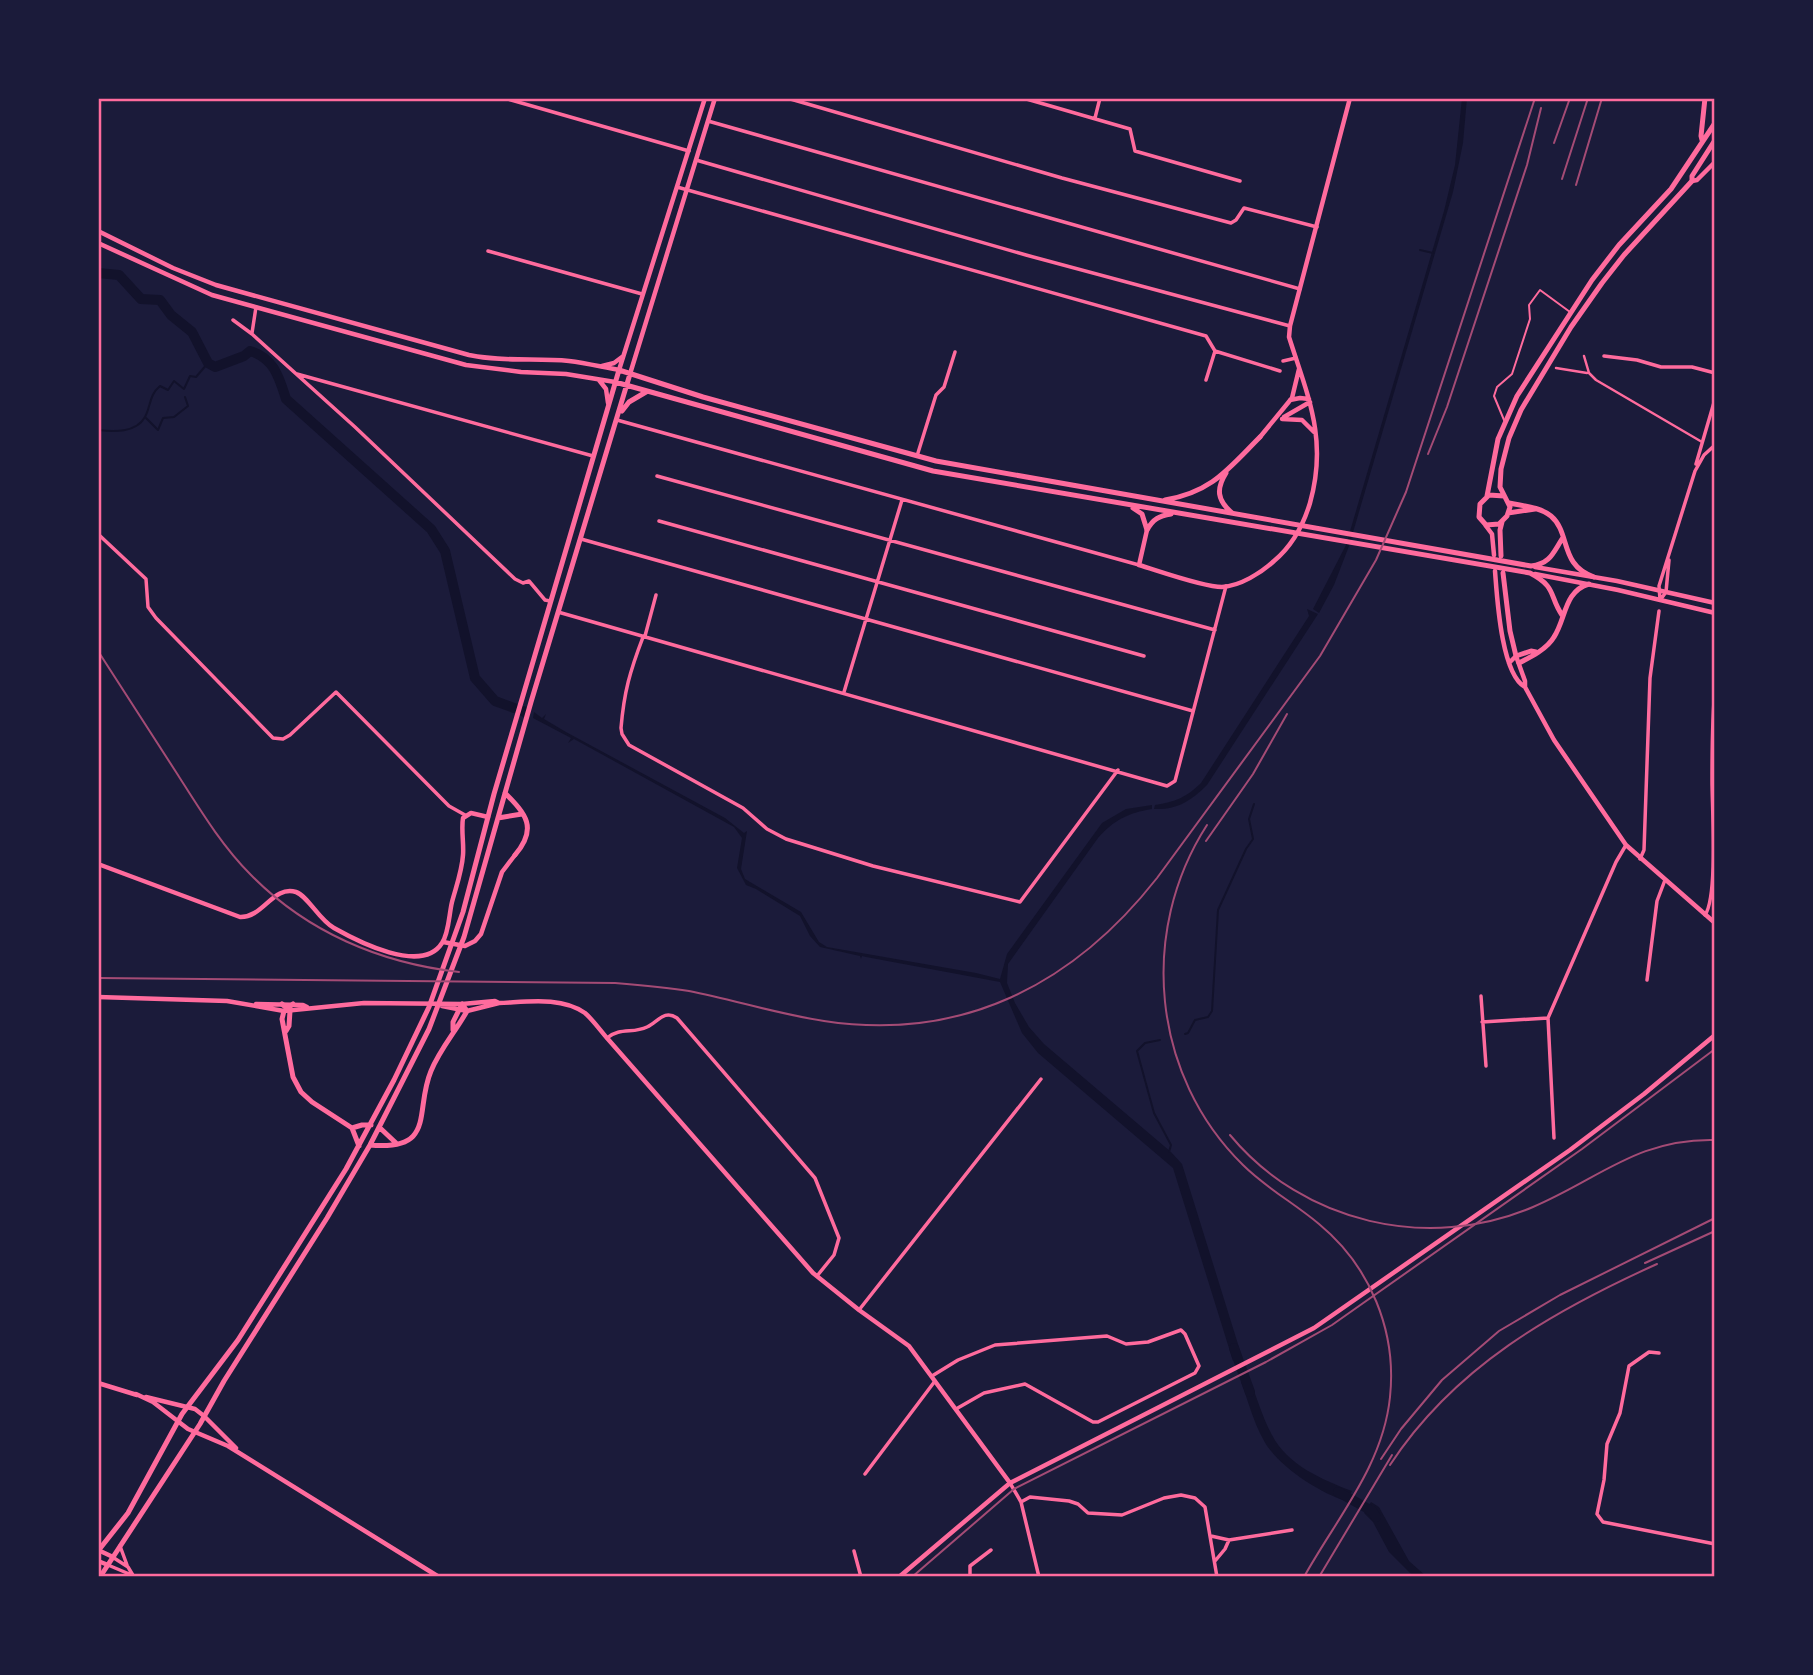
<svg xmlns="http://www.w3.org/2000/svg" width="1813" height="1675" viewBox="0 0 1813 1675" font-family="'Space Grotesk',sans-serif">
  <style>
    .water { fill: #12122b }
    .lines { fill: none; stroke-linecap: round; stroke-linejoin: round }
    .stream { stroke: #12122b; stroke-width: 2 }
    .river { stroke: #12122b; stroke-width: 10 }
    .service { stroke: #ff6b9d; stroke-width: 2 }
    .pedestrian { stroke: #ff6b9d; stroke-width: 2.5 }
    .minor { stroke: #ff6b9d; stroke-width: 3.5 }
    .tertiary { stroke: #ff6b9d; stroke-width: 4.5 }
    .secondary { stroke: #ff6b9d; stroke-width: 4.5 }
    .primary { stroke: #ff6b9d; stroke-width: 5 }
    .tram { stroke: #a44b75; stroke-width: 2 }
    .rail { stroke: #a44b75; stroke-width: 2 }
    .neatline { fill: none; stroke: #ff6b9d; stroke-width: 2.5 }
  </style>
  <rect width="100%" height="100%" fill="#1b1b3a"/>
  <!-- water -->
  <path class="water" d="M1462,98h5l-4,45 -10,49 -104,354 -15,39 -15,28 -6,-4 33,-64 98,-334 11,-46z
    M1307,609l11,5 -111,171c-16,16 -30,25 -53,24l1,-4c20,-3 32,-8 46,-22l108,-167z
    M534,712l8,6 4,-4 -2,5 22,13 159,86 19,15 3,-2 -6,38 4,10 56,33 18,30 8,5 149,26 24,6 7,-25 95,-131 24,-14 26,-4v4c-24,4 -38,11 -54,29l-90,126 -1,19 8,20 14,24 15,17 127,108 11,12 60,193 -9,4 -60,-193 -135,-115 -16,-20 -22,-51 -134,-25 -4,-1 -1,3 -1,-3 -40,-9 -10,-11 -10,-20 -44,-27 -10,-4 -9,-17 5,-30 -8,-11 -160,-88 -6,4 3,-5 -38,-20z
    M1249,1378c8,19 13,39 23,57 15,30 51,45 80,56l-6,10c-27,-8 -70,-36 -83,-62 -10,-18 -15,-39 -22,-57z
    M1371,1502l8,5 30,54 18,16h-13l-25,-25 -16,-30 -9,-9z"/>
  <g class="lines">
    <!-- stream -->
    <path class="stream" d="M1420,250l13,3
      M146,418l12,12 5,-12 11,-1 14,-11 -3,-9
      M98,430c16,2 38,3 47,-13 6,-11 4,-22 15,-31l8,4 6,-9 10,8 6,-13 6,1 12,-14
      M1185,1034l3,-1 7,-13 13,-3 4,-6 6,-101 28,-61 7,-10 -4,-20 5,-15
      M1160,1040l-15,3 -8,8 17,62 17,32 -2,7"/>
    <!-- river -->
    <path class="river" d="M98,273l21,2 22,24 19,1 11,15 21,17 16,31 7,4 29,-11 6,-5c24,7 29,26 36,48l145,130 14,22 30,127 20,23 19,7
      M523,711l1,1
      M1234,1348l16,44
      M1338,1492l34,19 4,6"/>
    <!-- service -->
    <path class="service" d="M1504,420l-10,-24 3,-9 15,-13 18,-55 -1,-14 11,-15 30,22"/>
    <!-- pedestrian -->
    <path class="pedestrian" d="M1584,356l5,17 7,7 106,62
      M1556,368l31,5"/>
    <!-- minor -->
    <path class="minor" d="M504,98l185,53
      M787,98l275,80 169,45 5,-3 8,-12 73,19
      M1023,98l107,31 5,22 105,30
      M1095,118l5,-20
      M708,121l592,168
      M696,160l330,95 264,71
      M677,187l529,149 9,15 65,20
      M488,251l154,43
      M233,320l19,14 103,93 160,152 8,4 6,-2 16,19 5,1
      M252,333l4,-26
      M1604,356l33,4 24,7h31l23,6
      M1283,361l13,-3
      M297,374l296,82
      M1206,380l9,-29
      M617,420l522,145
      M917,456l19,-61 8,-8 11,-35
      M1696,464l19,-65
      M657,476l558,154
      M659,521l485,135
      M98,534l48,45 2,28 8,11 117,120 10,1 7,-4 46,-43 113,114 16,9
      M581,539l612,172
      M1661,599l5,-7 3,-32
      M1660,600l-1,-14 36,-115 9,-16 11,-10
      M558,612l609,174 8,-5 51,-195
      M645,636l11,-41
      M643,637c-13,34 -19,55 -22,91l1,6 7,11 114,63 24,21 19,10 87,27 147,36 98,-132
      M844,692l58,-192
      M1640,859l4,-9 6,-172 9,-67
      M1705,915c13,-19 7,-108 7,-134 0,-31 0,-62 3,-92
      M1647,980l10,-79 8,-21
      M1481,996l5,70
      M1482,1022l66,-4
      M607,1038c13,-11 26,-4 40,-11 11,-5 17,-18 30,-9l138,160 24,60 -5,17 -17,21
      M1554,1138l-6,-120 68,-156 10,-17
      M859,1310l182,-231
      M1659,1353l-10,-1 -20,14 -9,47 -13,31 -3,36 -7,34 6,8 112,22
      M932,1376l26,-16 37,-15 112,-9 19,8 22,-2 33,-12 4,4 14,32 -4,7 -97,49h-5l-68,-38 -41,9 -28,16
      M865,1474l70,-93
      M1010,1483l11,19 18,75
      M1021,1502l9,-5 39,4 9,3 10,9 34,2 42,-17 17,-3 14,3 10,9 12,70
      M1211,1536l18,4 63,-10
      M120,1546l7,19
      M854,1551l7,26
      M114,1558l14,9 6,10
      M1215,1561l10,-12 4,-9
      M108,1565l26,11
      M970,1577v-11l21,-16"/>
    <!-- tertiary -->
    <path class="tertiary" d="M602,366l12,-3 8,-6
      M619,370l86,-272
      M630,374l85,-276
      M1290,400l10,-2 9,1
      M1284,417l26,-15
      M1282,419l20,1 12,12
      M1260,437l32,-39 7,-29
      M1147,530l-8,35c20,6 64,22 83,22 18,-1 39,-14 52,-26 18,-15 29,-35 36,-58 18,-64 -2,-106 -21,-166l1,-11 60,-228
      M1535,567l82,14 98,22
      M1535,574l83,16 97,23
      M98,864l142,53c23,1 33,-32 56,-25 12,4 23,28 38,36 23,13 88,47 108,15 7,-10 7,-29 10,-41 4,-15 10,-31 11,-47 1,-12 -2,-25 0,-37l8,-5 17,4
      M443,942l22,4 10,-5 6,-7 21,-62 13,-17
      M98,997l129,4 57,10 80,-8 98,1 33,-3 4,2c27,-1 62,-7 86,10 8,7 15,17 22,25l206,235 46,37 50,36 101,137
      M256,1004l47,1 4,2
      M442,1006l25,5 32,-8
      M98,1383l39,12
      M136,1394l17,8 35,27 40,17 211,131
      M146,1397l49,12 9,7 32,32
      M98,1550l15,7
      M98,1561l10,4
      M899,1577l111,-94 304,-155 256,-178 74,-56 71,-59"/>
    <!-- secondary -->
    <path class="secondary" d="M1692,181l5,-1 18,-18
      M98,231l75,37 43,17 253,70c33,7 66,3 100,6 17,2 33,6 50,9
      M98,243l114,52 254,70 55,7 45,2 49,8
      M599,380l7,9 2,14
      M1486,526l6,8 2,21
      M1495,571c2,25 6,103 30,116l29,53 72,105 89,78
      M1509,663l7,-7 9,25v6"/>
    <!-- primary -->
    <path class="primary" d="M1702,140l-1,-4 4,-38
      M615,382l318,89 597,102c27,14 19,23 32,42
      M622,411l7,-9 17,-10
      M1226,473c-10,16 -9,27 6,40
      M1487,496l11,-57 19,-43 75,-116 27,-35 52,-56 44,-66
      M1504,496l-15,-1 -9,9 -1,13 7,8 13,-1 8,-8 3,-9 -10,-20 1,-18 8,-31 12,-28 50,-83 31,-44 22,-28 68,-74v-5l23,-36
      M1165,500c47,-8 63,-31 95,-63
      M1509,503c14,3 31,4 42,13 20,17 8,49 43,61
      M1133,508l9,6 5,16
      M1508,513l27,-4
      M1147,530c6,-11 12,-14 24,-16
      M1501,556l-1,-26 2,-8
      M1503,573l7,58 6,25 15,-5 5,1
      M1519,663c12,-6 28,-14 35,-26 12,-18 10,-46 35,-53
      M505,793c21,21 33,35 10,62
      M498,818l24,-4
      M282,1004l8,7 -1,15 -3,5
      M293,1004l-9,7 -2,8 11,58 8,15 11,10 40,26 7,18
      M379,1127l17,16
      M352,1128l10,-3h9
      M370,1145c67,6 44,-34 61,-74 9,-22 25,-40 36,-60l-5,-7 -9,18v8
      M98,1551l30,-38 54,-99 56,-74 108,-171 48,-89 35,-73 34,-95 31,-118 125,-424 84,27 233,64 595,105c19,-2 22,-13 31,-27
      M100,1577l100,-153 24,-43 103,-163 43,-73 59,-116 35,-92 67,-235 99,-328"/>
    <!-- tram -->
    <path class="tram" d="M912,1577l102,-88 252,-127 66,-37 250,-176 133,-100"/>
    <!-- rail -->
    <path class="rail" d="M1554,143l16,-45
      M1562,179l26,-81
      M1576,185l26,-87
      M1428,454l19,-47 80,-242 14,-57
      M98,651c26,41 52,81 78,121 23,36 45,73 75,103 56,57 129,88 208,97
      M1207,825c-69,107 -55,251 36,340 23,23 51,38 76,59 51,42 78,107 71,173 -7,69 -54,122 -86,180
      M1206,841l47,-67 34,-60
      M98,978l517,5c25,2 49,4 74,8 45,9 89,23 135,30 138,21 249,-36 333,-143l163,-222 56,-96 30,-68 129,-394
      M1230,1135c73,88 198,117 303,72 66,-28 105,-69 182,-67
      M1645,1263l70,-32
      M1381,1459l20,-30 41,-49 57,-49 61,-36 155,-77
      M1390,1465c64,-98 163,-154 267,-201
      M1319,1577l73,-122"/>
  </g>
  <!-- border -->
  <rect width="1813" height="1675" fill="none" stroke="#1b1b3a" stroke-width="200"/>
  <rect x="100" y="100" width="1613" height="1475" class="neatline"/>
</svg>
